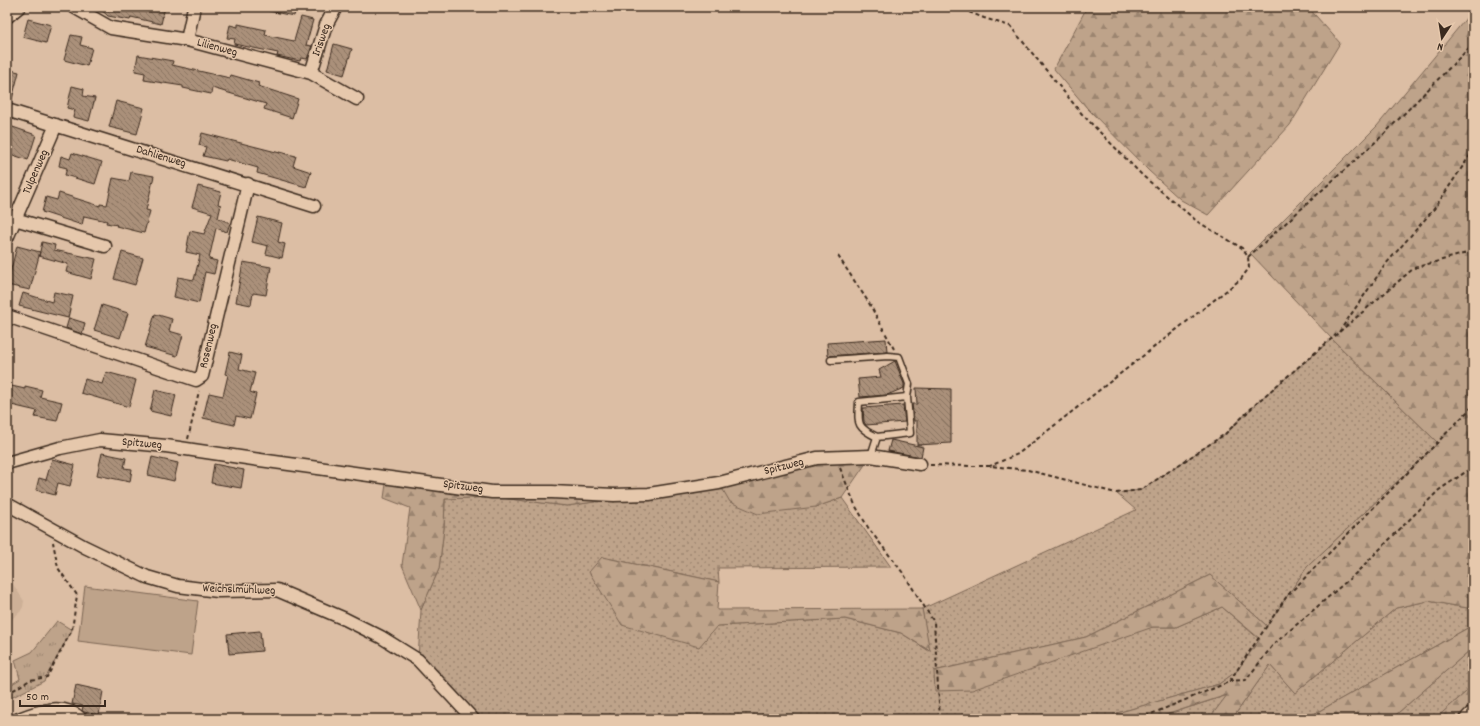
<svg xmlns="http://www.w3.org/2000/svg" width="1480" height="726" viewBox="0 0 1480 726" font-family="Dekko,sans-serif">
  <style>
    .built { fill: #cdb097 }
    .grass { fill: url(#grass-dots); stroke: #7c6654 }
    .forest { fill: url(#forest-firs); stroke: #7c6654 }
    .park { fill: url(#park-tufts); stroke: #7c6654 }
    .pitch { fill: #bea38a; stroke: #7c6654 }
    .building { fill: url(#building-back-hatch); stroke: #3b2a1e }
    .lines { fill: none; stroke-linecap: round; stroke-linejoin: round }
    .lane-casing { stroke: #3b2a1e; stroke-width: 9 }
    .street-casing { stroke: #3b2a1e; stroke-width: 15 }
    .secondary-casing { stroke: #3b2a1e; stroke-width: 20 }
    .path { stroke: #3b2a1e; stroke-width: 2; stroke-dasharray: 4 3; stroke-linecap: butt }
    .lane { stroke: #e6c8ac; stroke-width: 6 }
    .street { stroke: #e6c8ac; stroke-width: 12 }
    .secondary { stroke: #e6c8ac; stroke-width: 17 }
    .labels { text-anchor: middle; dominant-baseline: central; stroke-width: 3; stroke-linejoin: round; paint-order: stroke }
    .street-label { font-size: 12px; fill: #3b2a1e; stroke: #e6c8ac }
  </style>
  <defs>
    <pattern id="grass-dots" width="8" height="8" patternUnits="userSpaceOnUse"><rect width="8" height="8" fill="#bea38a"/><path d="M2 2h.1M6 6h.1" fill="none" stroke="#9c8570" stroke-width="1.8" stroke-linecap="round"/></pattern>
    <pattern id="forest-firs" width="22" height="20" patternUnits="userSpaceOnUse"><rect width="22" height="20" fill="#bea38a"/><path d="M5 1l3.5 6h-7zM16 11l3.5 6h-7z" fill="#9c8570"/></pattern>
    <pattern id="park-tufts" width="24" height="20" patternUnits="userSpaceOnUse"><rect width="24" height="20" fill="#bea38a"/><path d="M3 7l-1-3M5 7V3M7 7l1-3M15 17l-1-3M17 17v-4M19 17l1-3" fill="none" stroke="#9c8570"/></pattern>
    <pattern id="building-back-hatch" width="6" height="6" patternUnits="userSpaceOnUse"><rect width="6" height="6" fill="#aa907a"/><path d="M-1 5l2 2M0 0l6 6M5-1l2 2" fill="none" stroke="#8c7663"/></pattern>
  </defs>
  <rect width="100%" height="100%" fill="#dcbea4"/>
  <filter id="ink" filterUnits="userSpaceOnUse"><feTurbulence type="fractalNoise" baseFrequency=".025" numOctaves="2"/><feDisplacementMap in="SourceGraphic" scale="8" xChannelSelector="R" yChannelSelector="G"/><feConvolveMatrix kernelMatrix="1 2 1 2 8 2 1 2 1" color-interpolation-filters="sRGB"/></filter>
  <g filter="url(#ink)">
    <!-- built -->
    <path class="built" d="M7,575l17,26 -1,6 -3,5 -13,11z"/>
    <!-- grass -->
    <path class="grass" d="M1332,339l106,104 -131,124 -40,59 -57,-51 -124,62 -152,34 219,-44h23l46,-20 38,33 -23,31 -18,13 -102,29 7,6h-651l-55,-59 3,-50 18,-41 5,-41 1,-29 48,-2 74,9 152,-23 97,24 26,-9 49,69 -173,1 1,14 -117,-25 115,69 128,-7 56,14 28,18 -7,-42 214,-99 -20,-17 25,-3 84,-56 36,-35z
      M1428,601l45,8v16l-168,94h-73l38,-54 25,28 101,-85z
      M1473,644v42l-38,33h-44l79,-69z
      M1228,695l-19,24h-56z"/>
    <!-- forest -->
    <path class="forest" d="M1087,7h221l32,36 -50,82 -82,90 -27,-15 -32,-29 -62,-63 -33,-39z
      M1473,10v599l-45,-8 -32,7 -101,85 -25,-28 -38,54h-23l18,-24 -74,24h-29l-7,-6 102,-29 18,-13 23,-32 -38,-32 -46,20h-23l-181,63 -37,1 -1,-20 152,-34 124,-62 57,51 40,-59 131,-124 -106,-104 -82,-86 127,-127z
      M871,456l-29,42 -26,9 -58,7 -28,-12 -11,-19 98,-25z
      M387,477l105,15 157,2 -82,12 -74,-9 -48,2 -1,29 -5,41 -18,41 -19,-45 8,-57 -26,-10z
      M602,557l117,25 -2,28 205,-1 8,42 -29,-18 -56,-14 -128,7 -18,21 -77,-22 -33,-53z
      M1473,625v19l-3,6 -79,69h-86z
      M1473,686v29l-4,4h-34z"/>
    <!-- park -->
    <path class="park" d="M57,621l15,9 -28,51 -37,19v-13l13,-8 -5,-19 17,-8z"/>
    <!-- pitch -->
    <path class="pitch" d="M85,586l113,15 -7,54 -113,-14z"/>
    <!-- building -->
    <path class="building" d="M98,7h45l10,2v-2h12l-4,17 -30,-7 -1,3 -22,-4z
      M270,7h26l-2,9 -25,-5z
      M301,17l12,3 -7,25 6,1 -5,13 -6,-1 -1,3 -23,-5 1,-3 -44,-9 1,-5 -8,-1 3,-13 8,2v-3l28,6 -1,5 29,6z
      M28,19l23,6 -5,18 -23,-6z
      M71,35l11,2 -2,8 12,3 -5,18 -23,-6z
      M334,44l18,5 -8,26 -17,-5z
      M138,55l35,6 -1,4 58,13 1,-3 28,8 -1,3 40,13 -6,19 -28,-9 2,-5 -54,-16 -1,6 -28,-6v-2l-39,-6 1,-7 -10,-2z
      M7,69l12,3 -8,31h-4z
      M72,86l12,3 -1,7 12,2 -6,23 -16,-4 2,-7 -8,-2z
      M116,101l28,7 -7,26 -28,-7z
      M7,125l29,10 -8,25 -21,-7z
      M202,133l78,20v-1l16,4 -3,10 18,6 -5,15 -49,-14 1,-5 -31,-9 -1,2 -23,-5 3,-9 -7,-2z
      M72,153l30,9 -7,22 -30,-9 2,-7 -8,-2 2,-10 9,3z
      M131,172l23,4 -8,34 4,1 -6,22 -28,-7 1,-1 -11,-2 1,-2 -23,-5 -2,9 -40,-13 4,-15 11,3 2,-7 41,13v-2l7,1 6,-27 16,3z
      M198,186l23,6 -3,12 3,1 -3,13 12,5 -3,9 -11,-4 -7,31 8,2 -3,13 -9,-2 -6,31 -25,-6 4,-20 16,3 6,-25 -14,-3 4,-21 14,3 8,-21 -20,-6z
      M258,217l24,6 -4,19 7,2 -3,14 -16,-4 2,-8 -16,-4z
      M42,242l13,3 -1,5 42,9 -5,20 -25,-7 2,-8 -29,-8z
      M17,246l23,6 -10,38 -23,-5z
      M122,252l21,6 -8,27 -21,-6z
      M243,262l28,5 -5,28 -13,-2 -2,12 -15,-3z
      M54,292l19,4 -5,22 -49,-12 4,-13 29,9z
      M102,305l26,8 -8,25 -26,-8z
      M155,314l17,5 -3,12 14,4 -6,21 -32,-9z
      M69,318l16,5 -3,11 -16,-6z
      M886,339l1,13 -59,4 -1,-13z
      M230,352l12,3 -3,14 16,4 -5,19 6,2 -6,25 -14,-3 -2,9 -31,-7 6,-25 14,3 5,-21 -3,-1z
      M895,361l9,23v4l-17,7 -27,2 -2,-18 23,-2 -2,-7z
      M106,372l30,8 -7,27 -48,-14 4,-14 17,5z
      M7,385l18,4v-3l17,4 -2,7 22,5 -5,19 -22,-4 2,-6 -30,-7z
      M916,388l35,1v54l-34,2v-24h-3l-2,-17h5z
      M155,390l21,5 -5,21 -21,-5z
      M903,405l2,17 -39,3 -2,-3 -1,-14z
      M891,440l32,7 -2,10 -33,-6z
      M102,453l24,5 -2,10 8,1 -2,13 -33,-7z
      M152,457l26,6 -4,18 -26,-6z
      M52,459l23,6 -5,21 -12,-3 -3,12 -19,-5 3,-12 7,2z
      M214,464l30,6 -3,18 -30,-5z
      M260,631l2,20 -33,3 -2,-20z
      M76,685l27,6 -4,24 -15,-3 -2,-1 1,-5 -11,-2z"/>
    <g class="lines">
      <!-- lane casing -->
      <g class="lane-casing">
        <path id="lane" d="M831,360l57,-4 11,1 10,27 -2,13 3,36 -33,4
          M871,456l6,-19c-21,-10 -19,-13 -18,-35l48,-5"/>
      </g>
      <!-- street casing -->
      <g class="street-casing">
        <path id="street" d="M74,7l37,21 76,12 124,33 46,26
          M7,17l12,-10
          M187,40l7,-33
          M311,73l15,-48 10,-18
          M7,110l307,96
          M15,219l90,27
          M7,238l49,-113
          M7,316l189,64 6,-4 46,-192
          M7,463l53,-15 40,-8 66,6 94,14 232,32h60l62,3 35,-1 70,-11 98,-25 54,-2 49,8
          M7,504l78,43 62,30 31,9 40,5 59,-1 68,29 36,18 37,23 55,59
          M19,719c19,-8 45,-17 62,0"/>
      </g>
      <!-- secondary casing -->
      <g class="secondary-casing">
        <path id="secondary" d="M1469,719l4,-4"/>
      </g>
      <!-- path -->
      <path class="path" d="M956,7l28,11 26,8 72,88 61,62 55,46 44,26 6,9 1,11 -8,11 -223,175 -28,12
        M838,256l31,47 25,46
        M1248,257l134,-121 91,-92
        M1339,332l46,-67 49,-56 39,-58
        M188,439l11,-48
        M930,465l41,1h19l38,4 88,23 25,-3 84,-56 36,-35 153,-131 56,-16 3,2
        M840,468l15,37 14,24 34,44 31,49 6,97
        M1229,681l17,-1 27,-35 82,-71 84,-84 34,-23
        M7,694l23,-14 17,-3 25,-47 5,-35 -19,-27 -5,-26
        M1139,719l90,-37 58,-86 186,-190"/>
      <!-- lane -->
      <use href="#lane" class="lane"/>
      <!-- street -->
      <use href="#street" class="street"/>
      <!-- secondary -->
      <use href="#secondary" class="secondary"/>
    </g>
  </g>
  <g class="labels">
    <!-- street labels -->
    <g class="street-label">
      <text transform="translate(322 40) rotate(-70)">Irisweg</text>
      <text transform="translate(217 48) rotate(15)">Lilienweg</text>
      <text transform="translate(161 157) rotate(17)">Dahlienweg</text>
      <text transform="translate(36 172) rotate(-66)">Tulpenweg</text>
      <text transform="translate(209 346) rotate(-77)">Rosenweg</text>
      <text transform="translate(142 444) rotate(5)">Spitzweg</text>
      <text transform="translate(784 467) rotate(-14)">Spitzweg</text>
      <text transform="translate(463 487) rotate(8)">Spitzweg</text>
      <text transform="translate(239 590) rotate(2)">Weichslmühlweg</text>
    </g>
  </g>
  <!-- margin -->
  <rect width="1480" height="726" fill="none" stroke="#e6c8ac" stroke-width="24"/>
  <rect x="12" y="12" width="1456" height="702" fill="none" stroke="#3b2a1e" stroke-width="1.5" filter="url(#ink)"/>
  <!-- north arrow -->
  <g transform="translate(1442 38) rotate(192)" stroke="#e6c8ac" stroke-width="3" paint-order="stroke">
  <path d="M0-3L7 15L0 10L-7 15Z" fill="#3b2a1e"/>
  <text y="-6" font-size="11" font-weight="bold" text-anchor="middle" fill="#3b2a1e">N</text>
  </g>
  <!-- scale -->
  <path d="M20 700v6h85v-6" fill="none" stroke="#3b2a1e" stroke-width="2"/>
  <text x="26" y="700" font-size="12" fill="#3b2a1e" stroke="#e6c8ac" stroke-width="3" paint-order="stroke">50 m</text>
</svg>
